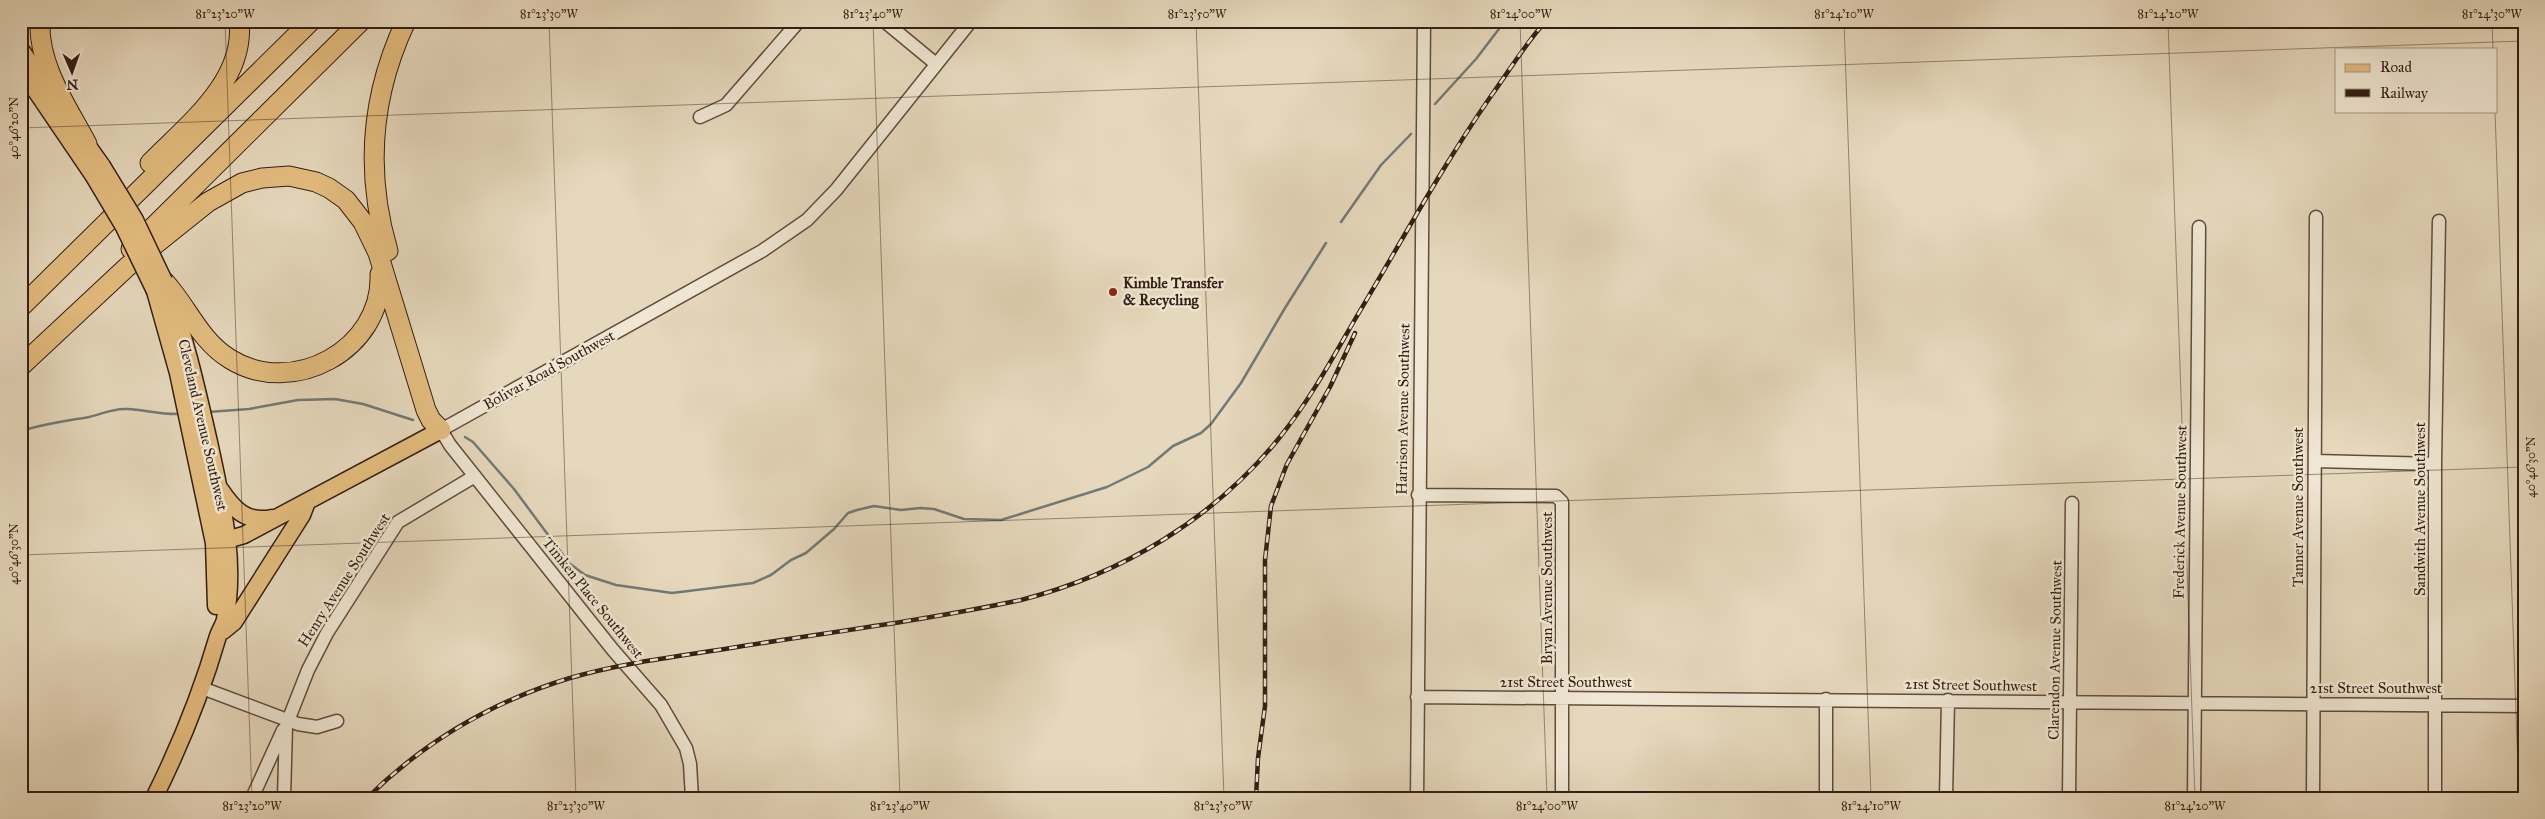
<svg xmlns="http://www.w3.org/2000/svg" width="2545" height="819" viewBox="0 0 2545 819" font-family="'IM FELL Great Primer',serif">
  <style>
    .lines { fill: none; stroke-linecap: round; stroke-linejoin: round }
    .stream { stroke: #717a77; stroke-width: 2.5 }
    .minor-casing { stroke: #604c3d; stroke-width: 15 }
    .major-casing { stroke: #331e13; stroke-width: 19 }
    .highway-casing { stroke: #331e13; stroke-width: 21 }
    .minor { stroke: #efe6d3; stroke-width: 12 }
    .major { stroke: #e3bc7e; stroke-width: 16 }
    .highway { stroke: #e3bc7e; stroke-width: 19 }
    .rail-casing { stroke: #331e13; stroke-width: 4.5 }
    .rail { stroke: #efe6d3; stroke-width: 2.5; stroke-dasharray: 8; stroke-linecap: butt }
    .major-bridge-casing { stroke: #331e13; stroke-width: 19; stroke-linecap: butt }
    .major-bridge { stroke: #e3bc7e; stroke-width: 16 }
    .ticks { fill: none; stroke: #331e13; stroke-width: 1; stroke-opacity: 0.45 }
    .poi-dot { fill: #8f2418; stroke: #efe6d3; stroke-width: 2 }
    .labels { text-anchor: middle; dominant-baseline: central; stroke-width: 5; stroke-linejoin: round; paint-order: stroke }
    .poi-label { font-size: 15px; font-weight: bold; fill: #331e13; stroke: #efe6d3; text-anchor: start }
    .street-label { font-size: 15px; fill: #331e13; stroke: #efe6d3 }
    .neatline { fill: none; stroke: #331e13; stroke-width: 2 }
    .ticks-label { font-size: 12px; text-anchor: middle; fill: #331e13 }
  </style>
  <rect width="100%" height="100%" fill="#e6d8bc"/>
  <filter id="stains"><feTurbulence type="fractalNoise" baseFrequency=".004" numOctaves="4"/><feColorMatrix values="0 0 0 0 .2 0 0 0 0 .09 0 0 0 0 .02 0 0 0 .5 -.17"/></filter>
  <radialGradient id="worn" r=".72"><stop offset=".6" stop-color="#630" stop-opacity="0"/><stop offset="1" stop-color="#630" stop-opacity=".3"/></radialGradient>
  <g class="lines">
    <!-- stream -->
    <path class="stream" d="M1435,104l41,-45 29,-38
      M1341,222l40,-57 30,-31
      M208,412l41,-3 49,-9 37,-1 28,5 50,16
      M21,431c23,-7 45,-10 68,-14 13,-3 24,-9 38,-8 19,1 34,6 53,5
      M465,437l8,5 41,47 55,74 16,12 31,10 56,8 81,-10 18,-8 20,-15 15,-7 28,-24 14,-16 9,-3 17,-4 27,4 19,-2 14,1 30,10 37,1 106,-33 41,-20 25,-21 28,-13 10,-9 30,-41 44,-75 41,-65"/>
    <!-- minor casing -->
    <g class="minor-casing">
      <path id="minor" d="M884,21l52,43
        M700,117l26,-12 73,-84
        M2315,461l120,3
        M1418,495l138,1 6,6v296
        M202,688l96,36 19,3 20,-6
        M1417,697l1107,9
        M1826,699v99
        M252,798l31,-68
        M284,798l2,-72 22,-56 19,-37 71,-111 77,-46
        M692,798l-2,-34 -4,-16 -25,-43 -48,-55 -163,-205 -9,-15 321,-179 45,-31 29,-30 135,-169
        M1417,798l7,-777
        M1946,798l2,-98
        M2069,798l3,-295
        M2194,798l5,-571
        M2313,798l3,-581
        M2435,798v-334l4,-243"/>
    </g>
    <!-- major casing -->
    <g class="major-casing">
      <path id="major" d="M21,50l35,50
        M21,69l72,106
        M80,135l22,31
        M155,291l23,82 36,170 2,63
        M220,489c14,21 26,34 52,29
        M216,543l28,-8 197,-105
        M223,631l11,-9 68,-107 5,-13
        M154,798c26,-52 48,-107 64,-162 2,-6 6,-11 7,-17 12,-58 -4,-120 -16,-177 -12,-52 -23,-103 -42,-153"/>
    </g>
    <!-- highway casing -->
    <g class="highway-casing">
      <path id="highway" d="M40,21c-2,45 27,85 47,123
        M150,163c37,-38 96,-82 89,-142
        M131,249l230,-228
        M388,251c-23,-78 -17,-156 18,-230
        M164,281c24,26 35,59 66,78 62,39 153,-9 150,-85
        M21,307l290,-286
        M21,366l106,-99 81,-65 34,-19 20,-5 27,-2 27,6 13,6 17,12 17,22 15,31 48,157 5,10 10,10"/>
    </g>
    <!-- minor -->
    <use href="#minor" class="minor"/>
    <!-- major -->
    <use href="#major" class="major"/>
    <!-- highway -->
    <use href="#highway" class="highway"/>
    <!-- rail casing -->
    <g class="rail-casing">
      <path id="rail" d="M367,798c57,-56 127,-97 203,-120 55,-16 112,-22 167,-31 95,-15 190,-27 284,-47 101,-26 193,-81 259,-163 29,-36 51,-76 74,-116 45,-75 87,-153 137,-225 18,-25 34,-52 55,-75
        M1256,798l2,-40 7,-52v-146l6,-54 16,-42 43,-77 25,-54"/>
    </g>
    <!-- rail -->
    <use href="#rail" class="rail"/>
    <!-- major-bridge casing -->
    <g class="major-bridge-casing">
      <path id="major-bridge" d="M102,166l33,54 29,61
        M93,175l31,52 31,64"/>
    </g>
    <!-- major-bridge -->
    <use href="#major-bridge" class="major-bridge"/>
  </g>
  <!-- ticks -->
  <path class="ticks" d="M225,21l27,777M549,21l27,777M873,21l27,777M1196,21l28,777M1520,21l27,777M1844,21l27,777M2168,21l27,777M2492,21l1,28M2495,111l24,687M21,128l2503,-87M21,555l2503,-88"/>
  <!-- markers -->
  <circle class="poi-dot" cx="1113" cy="292" r="5"/>
  <g class="labels">
    <!-- poi labels -->
    <g class="poi-label">
      <text x="1123" y="283">Kimble Transfer<tspan x="1123" dy="17">&amp; Recycling</tspan></text>
    </g>
    <!-- street labels -->
    <g class="street-label">
      <text transform="translate(549 370) rotate(-29)">Bolivar Road Southwest</text>
      <text transform="translate(1403 409) rotate(-89)">Harrison Avenue Southwest</text>
      <text transform="translate(203 425) rotate(77)">Cleveland Avenue Southwest</text>
      <text transform="translate(2298 507) rotate(-90)">Tanner Avenue Southwest</text>
      <text transform="translate(2420 509) rotate(-90)">Sandwith Avenue Southwest</text>
      <text transform="translate(2180 512) rotate(-89)">Frederick Avenue Southwest</text>
      <text transform="translate(344 580) rotate(-57)">Henry Avenue Southwest</text>
      <text transform="translate(1547 588) rotate(-90)">Bryan Avenue Southwest</text>
      <text transform="translate(593 598) rotate(51)">Timken Place Southwest</text>
      <text transform="translate(2055 650) rotate(-89)">Clarendon Avenue Southwest</text>
      <text x="1566" y="682">21st Street Southwest</text>
      <text transform="translate(1971 685) rotate(1)">21st Street Southwest</text>
      <text x="2376" y="688">21st Street Southwest</text>
    </g>
  </g>
  <!-- margin -->
  <rect width="2545" height="819" fill="none" stroke="#e6d8bc" stroke-width="55"/>
  <!-- legend -->
  <rect x="2335" y="48" width="162" height="65" fill="#efe6d3" stroke="#a49686"/>
  <rect x="2345" y="64" width="25" height="8" fill="#e3bc7e" stroke="#a49686"/>
  <text x="2380" y="72" font-size="15" fill="#331e13">Road</text>
  <rect x="2345" y="89" width="25" height="8" fill="#331e13" stroke="#a49686"/>
  <text x="2380" y="98" font-size="15" fill="#331e13">Railway</text>
  <!-- north arrow -->
  <g transform="translate(72 72) rotate(178)" stroke="#efe6d3" stroke-width="4" paint-order="stroke">
  <path d="M0-4L9 19L0 12L-9 19Z" fill="#331e13"/>
  <text y="-8" font-size="14" font-weight="bold" text-anchor="middle" fill="#331e13">N</text>
  </g>
  <rect x="28" y="28" width="2490" height="764" class="neatline"/>
  <g class="ticks-label">
    <text x="225" y="18">81°23'20"W</text>
    <text x="549" y="18">81°23'30"W</text>
    <text x="873" y="18">81°23'40"W</text>
    <text x="1197" y="18">81°23'50"W</text>
    <text x="1521" y="18">81°24'00"W</text>
    <text x="1844" y="18">81°24'10"W</text>
    <text x="2168" y="18">81°24'20"W</text>
    <text x="2492" y="18">81°24'30"W</text>
    <text transform="translate(14 128) rotate(-90)" y="4">40°46'20"N</text>
    <text transform="translate(2531 467) rotate(-90)" y="4">40°46'30"N</text>
    <text transform="translate(14 554) rotate(-90)" y="4">40°46'30"N</text>
    <text x="252" y="810">81°23'20"W</text>
    <text x="576" y="810">81°23'30"W</text>
    <text x="900" y="810">81°23'40"W</text>
    <text x="1223" y="810">81°23'50"W</text>
    <text x="1547" y="810">81°24'00"W</text>
    <text x="1871" y="810">81°24'10"W</text>
    <text x="2195" y="810">81°24'20"W</text>
  </g>
  <rect width="100%" height="100%" filter="url(#stains)"/>
  <rect width="100%" height="100%" fill="url(#worn)"/>
</svg>
